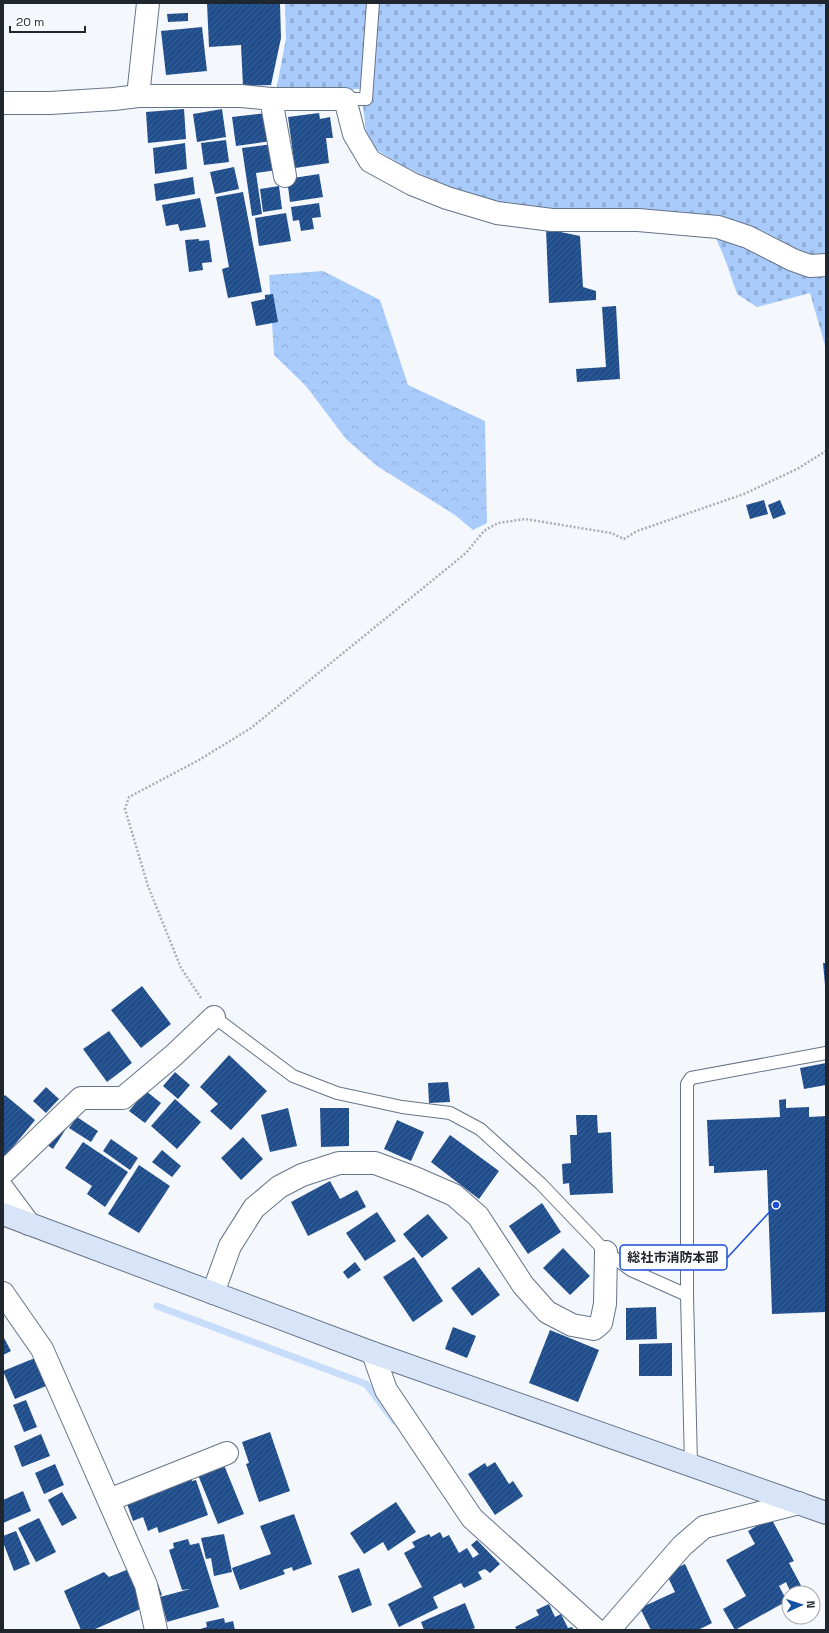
<svg xmlns="http://www.w3.org/2000/svg" width="829" height="1633" viewBox="0 0 829 1633" font-family="'Space Grotesk','Noto Sans JP',sans-serif">
  <style>
    .forest { fill: url(#forest-crowns) }
    .cemetery { fill: url(#cemetery-stones) }
    .lines { fill: none; stroke-linecap: round; stroke-linejoin: round }
    .stream { stroke: #c8ddfa; stroke-width: 7 }
    .building { fill: url(#building-hatch) }
    .lane-casing { stroke: #667488; stroke-width: 14 }
    .street-casing { stroke: #667488; stroke-width: 24 }
    .secondary-casing { stroke: #667488; stroke-width: 24 }
    .path { stroke: #aaaeb4; stroke-width: 2.5; stroke-dasharray: 2 2; stroke-linecap: butt }
    .lane { stroke: #fff; stroke-width: 12 }
    .street { stroke: #fff; stroke-width: 22 }
    .secondary { stroke: #d8e5f8; stroke-width: 22 }
    .leader { fill: none; stroke: #1d4ed8; stroke-width: 1.5 }
    .callout-dot { fill: #1d4ed8; stroke: #fff; stroke-width: 1.5 }
    .callout { fill: #fff; stroke: #1d4ed8; stroke-width: 1.5 }
    .callout-label { font-size: 13px; text-anchor: middle; font-weight: bold; fill: #20262e }
  </style>
  <defs>
    <pattern id="forest-crowns" width="20" height="18" patternUnits="userSpaceOnUse"><rect width="20" height="18" fill="#a9cbfc"/><path d="M2 6a3 3 0 1 1 6 0M12 15a3 3 0 1 1 6 0" fill="none" stroke="#91aed8"/></pattern>
    <pattern id="cemetery-stones" width="16" height="16" patternUnits="userSpaceOnUse"><rect width="16" height="16" fill="#a9cbfc"/><path d="M2 7V4a2 2 0 0 1 4 0v3zM10 15v-3a2 2 0 0 1 4 0v3z" fill="#91aed8"/></pattern>
    <pattern id="building-hatch" width="6" height="6" patternUnits="userSpaceOnUse"><rect width="6" height="6" fill="#204d8b"/><path d="M-1 1l2-2M0 6l6-6M5 7l2-2" fill="none" stroke="#3f6496"/></pattern>
  </defs>
  <rect width="100%" height="100%" fill="#f4f7fc"/>
  <!-- forest -->
  <path class="forest" d="M323,271l57,29 28,85 77,36 2,102 -14,7 -18,-15 -78,-49 -31,-27 -40,-53 -32,-31 -5,-80z"/>
  <!-- cemetery -->
  <path class="cemetery" d="M285,3h541v346l-16,-56 -53,14 -20,-13 -12,-35 -18,-41 -158,-6 -69,-13 -40,-16 -35,-16 -30,-18 -9,-18 -5,-42 -85,2 10,-52z"/>
  <g class="lines">
    <!-- stream -->
    <path class="stream" d="M157,1306l209,78 28,37"/>
  </g>
  <!-- building -->
  <path class="building" d="M207,3h73l1,35 -10,47 -28,1 -2,-41 -32,2z
    M188,13v8l-20,1 -1,-8z
    M202,27l5,44 -41,4 -5,-44z
    M184,109l2,30 -38,4 -2,-31z
    M222,109l4,28 -29,5 -4,-28z
    M267,113l4,28 -35,5 -4,-29z
    M319,113l1,6 10,-2 3,21h-7l3,25 -34,5 -7,-51z
    M226,140l3,22 -25,3 -3,-22z
    M185,143l2,26 -32,5 -2,-26z
    M273,144l4,26 -21,3 6,41 -10,2 -10,-68z
    M234,167l5,22 -24,5 -5,-22z
    M319,174l4,23 -33,5 -3,-23z
    M193,177l2,17 -39,7 -2,-17z
    M279,186l3,23 -19,3 -3,-23z
    M243,192l19,100 -34,6 -6,-29 7,-2 -13,-70z
    M200,198l6,29 -26,4 -2,-7 -12,2 -4,-21z
    M319,203l2,14 -9,1 2,11 -13,2 -2,-11 -6,1 -2,-14z
    M286,213l5,28 -32,5 -4,-28z
    M546,229l34,7 3,51 13,4v9l-47,3z
    M199,239v2l10,-1 3,22 -10,1 1,7 -14,2 -4,-32z
    M273,294l5,28 -22,4 -5,-24 14,-3v-4z
    M616,306l4,73 -43,3 -1,-13 30,-2 -4,-60z
    M764,500l4,14 -18,5 -4,-14z
    M780,500l6,14 -13,5 -5,-14z
    M823,963h3v22h-1z
    M142,986l29,38 -30,24 -30,-38z
    M109,1031l23,32 -25,19 -24,-33z
    M229,1055l38,36 -36,39 -21,-19 8,-7 -18,-17z
    M826,1063v22l-22,4 -4,-21z
    M175,1072l15,13 -12,14 -15,-13z
    M448,1082l2,20 -21,1 -1,-20z
    M46,1087l13,12 -13,14 -13,-12z
    M146,1091l15,12 -16,20 -16,-12z
    M5,1095l30,25 -31,38 -1,-61z
    M175,1099l26,23 -24,27 -26,-23z
    M786,1099v9l23,-1v10l17,-1v196l-54,2 -5,-144 -53,3v-7h-5l-2,-46 73,-3 -1,-17z
    M288,1108l9,38 -27,6 -9,-37z
    M320,1108h29v38l-28,1z
    M576,1115h21l1,18 13,-1 2,61 -43,2 -1,-12 -6,1 -1,-20 9,-1 -1,-28h7z
    M77,1117l21,14 -7,11 -22,-14z
    M397,1120l27,12 -13,29 -27,-12z
    M69,1124l-16,25 -10,-7z
    M450,1135l49,36 -20,28 -48,-37z
    M243,1137l20,22 -22,21 -20,-22z
    M111,1139l27,19 -8,12 -27,-19z
    M83,1142l45,30 -23,35 -18,-13 5,-8 -27,-18z
    M162,1150l19,16 -9,11 -20,-15z
    M139,1165l31,21 -31,47 -31,-19z
    M330,1181l10,18 17,-9 9,17 -58,29 -17,-34z
    M542,1203l19,29 -33,22 -19,-28z
    M377,1212l19,29 -31,20 -19,-28z
    M428,1214l20,24 -26,20 -19,-24z
    M563,1248l27,28 -20,19 -27,-27z
    M414,1257l29,44 -30,21 -30,-45z
    M355,1262l6,8 -13,9 -5,-7z
    M479,1267l21,28 -28,21 -21,-28z
    M656,1307l1,32 -31,1v-32z
    M453,1327l23,9 -9,22 -22,-9z
    M550,1330l49,20 -21,52 -49,-19z
    M3,1336l8,15 -8,4z
    M672,1343v33h-33v-32z
    M35,1358l11,28 -31,13 -12,-28z
    M26,1400l11,27 -13,5 -11,-27z
    M270,1432l20,59 -31,11 -13,-38 3,-1 -7,-21z
    M41,1434l9,22 -28,11 -8,-21z
    M495,1462l14,22 4,-3 10,15 -28,19 -27,-41 17,-11 2,4z
    M55,1464l9,21 -20,9 -9,-21z
    M224,1465l20,49 -26,10 -20,-49z
    M190,1474l2,7 4,-1 12,35 -49,18 -2,-6 -9,4 -5,-14 -10,4 -8,-23z
    M23,1491l8,20 -28,12v-23z
    M62,1492l15,26 -15,8 -14,-26z
    M396,1502l20,30 -28,19 -5,-9 -19,12 -14,-21z
    M294,1514l18,50 -19,7 -1,-4 -9,3 2,4 -45,16 -8,-22 39,-14 -11,-28z
    M39,1518l17,34 -20,10 -18,-34z
    M771,1518l23,43 -5,2 16,30h-14l-5,-11 -7,4 8,15 -52,29 -12,-21 23,-13 -20,-36 29,-16 -7,-13z
    M16,1531l14,33 -16,7 -11,-29v-6z
    M440,1532l3,6 6,-3 10,18 8,-5 6,10 6,-4 -8,-9 6,-5 23,24 -10,9 -5,-4 -7,3 4,7 -18,9 -3,-5 -28,14 5,11 -39,19 -11,-23 34,-17 -18,-34 11,-6 -3,-5 17,-8 2,3z
    M224,1534l8,38 -18,4 -3,-18 -5,1 -5,-21z
    M188,1539l2,6 9,-2 20,64 -52,15 -7,-25 30,-8 -8,1 -13,-40 5,-2 -1,-5z
    M685,1564l27,59 -14,7h-47l-11,-22 35,-16 -9,-19z
    M359,1568l13,37 -20,8 -14,-37z
    M129,1569l16,38 -52,23h-12l-17,-39 40,-19 5,5z
    M158,1584l4,11 -6,2 -3,-11z
    M465,1603l10,25 -5,2h-46l-3,-8z
    M549,1604l6,13 6,-3 7,14 4,-1 2,3h-57l-2,-3 24,-12 -3,-5z
    M224,1618l1,5 8,-2 2,9h-38l10,-3 -1,-5z"/>
  <g class="lines">
    <!-- lane casing -->
    <g class="lane-casing">
      <path id="lane" d="M345,99h21l7,-96
        M214,1017l79,59 44,17 65,14 48,6 30,16 61,55 65,68 25,18 56,25 4,170
        M687,1295v-211l4,-6 135,-25"/>
    </g>
    <!-- street casing -->
    <g class="street-casing">
      <path id="street" d="M138,96l10,-93
        M271,99l14,77
        M3,103h47l64,-4 24,-3h103l30,3h74l9,35 16,27 42,23 35,14 50,15 55,7h86l80,7 30,10 45,23 17,6 16,-1
        M3,1173l78,-75h42l51,-43 40,-38
        M3,1189l26,35
        M3,1293l39,56 104,236 10,45
        M213,1293l17,-47 24,-38 25,-21 23,-12 37,-12h36l40,15 39,17 24,21 45,69 24,27 25,13 22,4 7,-6 4,-19 1,-52
        M373,1353l13,37 86,128 124,112
        M109,1500l118,-47
        M609,1630l73,-84 22,-19 95,-24"/>
    </g>
    <!-- secondary casing -->
    <g class="secondary-casing">
      <path id="secondary" d="M3,1214l370,139 453,160"/>
    </g>
    <!-- path -->
    <path class="path" d="M201,998l-20,-30 -33,-82 -23,-77 4,-12 70,-37 52,-32 215,-175 18,-22 14,-8 27,-4 86,14 13,6 13,-8 107,-37 53,-25 29,-18"/>
    <!-- lane -->
    <use href="#lane" class="lane"/>
    <!-- street -->
    <use href="#street" class="street"/>
    <!-- secondary -->
    <use href="#secondary" class="secondary"/>
  </g>
  <!-- callouts -->
  <path class="leader" d="M776 1205L727 1258"/>
  <circle class="callout-dot" cx="776" cy="1205" r="4"/>
  <rect class="callout" x="620" y="1245" width="107" height="25" rx="4"/>
  <g class="callout-label">
    <text x="673" y="1262">総社市消防本部</text>
  </g>
  <!-- border -->
  <rect width="829" height="1633" fill="none" stroke="#20262e" stroke-width="8"/>
  <!-- north arrow -->
  <g transform="translate(801 1605) rotate(87)"><circle r="19" fill="#ffffff" stroke="#a6a8ab"/>
  <path d="M0-3L7 15L0 10L-7 15Z" fill="#1653a4"/>
  <text y="-6" font-size="11" font-weight="bold" text-anchor="middle" fill="#20262e">N</text>
  </g>
  <!-- scale -->
  <path d="M10 26v6h75v-6" fill="none" stroke="#20262e" stroke-width="2"/>
  <text x="16" y="26" font-size="12" fill="#20262e" stroke="#ffffff" stroke-width="3" paint-order="stroke">20 m</text>
</svg>
